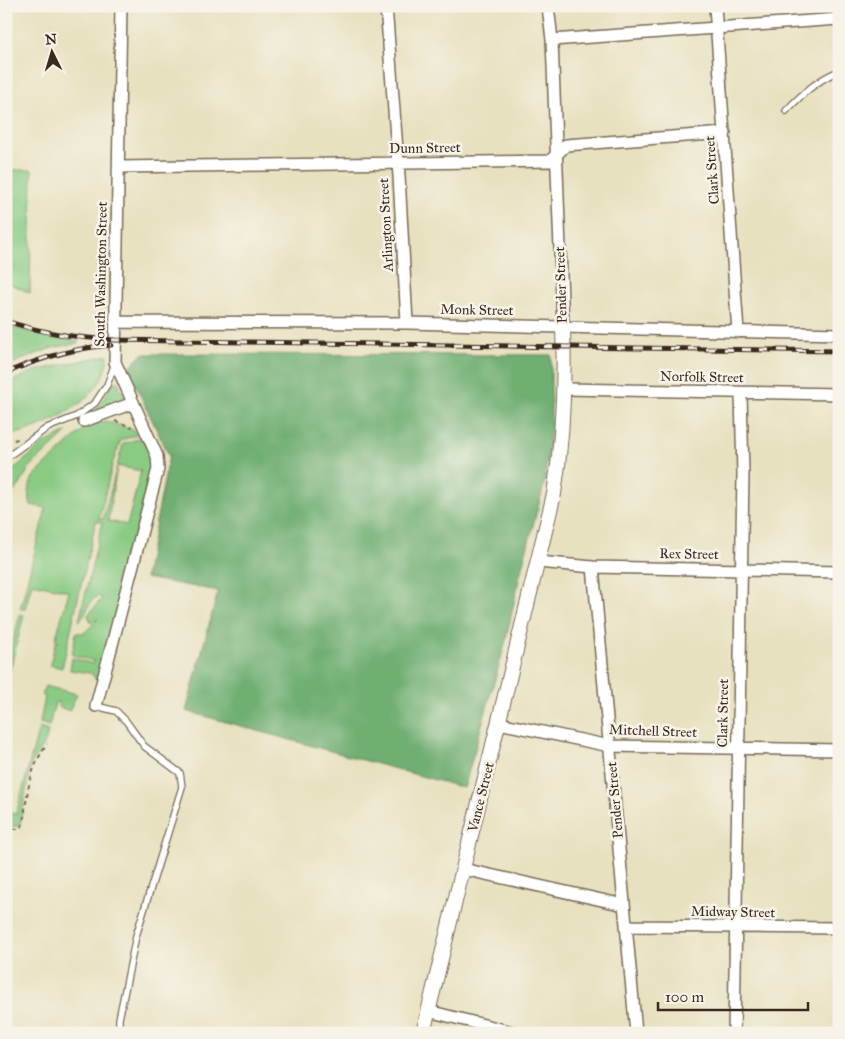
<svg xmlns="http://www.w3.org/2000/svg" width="845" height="1039" viewBox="0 0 845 1039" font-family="'IM FELL Great Primer',serif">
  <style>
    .green { fill: #8acb84; stroke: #627a51; fill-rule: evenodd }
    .forest { fill: #6faf72; stroke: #556c48 }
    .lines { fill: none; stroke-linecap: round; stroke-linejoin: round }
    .service-casing { stroke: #776a56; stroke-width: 8 }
    .minor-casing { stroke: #776a56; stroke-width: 14 }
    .tertiary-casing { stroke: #776a56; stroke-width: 16 }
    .path { stroke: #776a56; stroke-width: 2; stroke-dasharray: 4 4; stroke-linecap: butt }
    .service { stroke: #fff; stroke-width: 5.5 }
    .minor { stroke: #fff; stroke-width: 11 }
    .tertiary { stroke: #fff; stroke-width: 14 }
    .rail-casing { stroke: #3b2a1e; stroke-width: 5 }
    .rail { stroke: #f7f3e8; stroke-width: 3; stroke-dasharray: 9; stroke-linecap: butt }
    .labels { text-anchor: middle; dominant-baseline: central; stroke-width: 5; stroke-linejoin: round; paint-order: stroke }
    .street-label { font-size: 14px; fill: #3b2a1e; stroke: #f7f3e8 }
  </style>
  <rect width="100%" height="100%" fill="#f7f3e8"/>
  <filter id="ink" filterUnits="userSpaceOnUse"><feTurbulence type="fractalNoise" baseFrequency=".02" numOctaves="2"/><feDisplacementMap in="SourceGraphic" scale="10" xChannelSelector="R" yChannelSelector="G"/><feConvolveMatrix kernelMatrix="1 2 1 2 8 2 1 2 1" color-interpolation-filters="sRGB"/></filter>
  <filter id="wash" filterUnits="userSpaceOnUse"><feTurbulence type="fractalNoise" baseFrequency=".0096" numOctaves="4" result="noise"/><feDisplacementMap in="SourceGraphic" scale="20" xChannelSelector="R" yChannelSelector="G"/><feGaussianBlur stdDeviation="1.12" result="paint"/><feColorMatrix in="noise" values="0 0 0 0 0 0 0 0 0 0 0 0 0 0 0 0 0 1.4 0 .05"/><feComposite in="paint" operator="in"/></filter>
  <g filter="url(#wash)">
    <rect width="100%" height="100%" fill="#e7e1bf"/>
    <!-- green -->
    <path class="green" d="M6,170h26l-2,123 -24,-11z
      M6,327l72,14v2l-26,5 -46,18z
      M108,355c-3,48 -62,71 -102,82v-53l28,-13z
      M115,381l3,1 8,18 -5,4 -27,9z
      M106,421l27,9 4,5 -16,5 -8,22 -14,57h4l20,-75 20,-7 8,19v11l-47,197 -8,16 -5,-7 -21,-3 2,-12 21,6 1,-3 -22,-6 4,-22h8l14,-14 -7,3 -3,-7 14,-17 -4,-2c-11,5 -10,19 -19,25l23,-98 -6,-2 -34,147 -12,-3 5,-21 4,-3h-4l14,-50 -37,-8 -7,26h-5l26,-101 -15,-3 -3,-14 5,-14 6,-6 50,-47zM117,466l24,5 -14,54 -19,-4z
      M67,432l-38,36 -9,17 -14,15v-24l37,-32z
      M20,614l4,1 -18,71v-17z
      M45,686l32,8 -8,17 -10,-4v-5l-4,1 -6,23 -9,-3 5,-26 -3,-2z
      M39,728l9,3 -2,9 -15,25 -11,58 -1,3 -13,1v-15l10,2z"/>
    <!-- forest -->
    <path class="forest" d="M142,354l409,1v75l-7,55 -24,90 -15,69 -41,144 -278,-77 32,-120 -73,-13 24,-122 -41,-87z"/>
  </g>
  <g filter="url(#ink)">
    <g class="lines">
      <!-- service casing -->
      <g class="service-casing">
        <path id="service" d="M786,111c16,-17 31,-31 53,-40
          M6,458l41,-30 30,-12 18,-13 12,-18 8,-22
          M96,706l20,5 10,10 18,25 36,27 2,14 -46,149 -17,83v14"/>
      </g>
      <!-- minor casing -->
      <g class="minor-casing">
        <path id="minor" d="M386,6l13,170 8,147
          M548,6l4,34 11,287
          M715,6l23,326
          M552,40l287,-21
          M119,167l431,-6 16,-16 159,-12
          M115,322l292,1 432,11
          M565,389l274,5
          M84,421l49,-18
          M538,562l55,5 246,5
          M593,567l43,466
          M96,706l62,-237 -1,-13 -42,-94 6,-356
          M499,723l111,23 229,4
          M463,869l161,36
          M627,926l212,2
          M428,1011l88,22
          M734,1033l9,-559 -2,-80"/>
      </g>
      <!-- tertiary casing -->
      <g class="tertiary-casing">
        <path id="tertiary" d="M423,1033l131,-539c9,-56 11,-110 9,-167"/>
      </g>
      <!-- path -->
      <path class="path" d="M115,421l17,6
        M6,442l12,-3
        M6,829h14l3,-5c5,-33 5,-52 24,-80"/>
      <!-- service -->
      <use href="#service" class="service"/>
      <!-- minor -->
      <use href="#minor" class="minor"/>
      <!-- tertiary -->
      <use href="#tertiary" class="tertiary"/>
      <!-- rail casing -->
      <g class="rail-casing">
        <path id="rail" d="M6,321c36,12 71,17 109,19l724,11
          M6,373c34,-15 68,-25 105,-28"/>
      </g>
      <!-- rail -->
      <use href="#rail" class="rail"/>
    </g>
  </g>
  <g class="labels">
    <!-- street labels -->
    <g class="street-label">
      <text transform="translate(425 148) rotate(-1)">Dunn Street</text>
      <text transform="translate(712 170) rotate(-94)">Clark Street</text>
      <text transform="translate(386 225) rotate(-93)">Arlington Street</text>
      <text transform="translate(101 274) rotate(-89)">South Washington Street</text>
      <text transform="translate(561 285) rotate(-92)">Pender Street</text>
      <text transform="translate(477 310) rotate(1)">Monk Street</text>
      <text transform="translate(702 377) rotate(1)">Norfolk Street</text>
      <text transform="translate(689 554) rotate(1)">Rex Street</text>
      <text transform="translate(723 713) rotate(-89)">Clark Street</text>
      <text transform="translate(653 731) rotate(2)">Mitchell Street</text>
      <text transform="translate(481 797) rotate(-76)">Vance Street</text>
      <text transform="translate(615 800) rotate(-95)">Pender Street</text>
      <text transform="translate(733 912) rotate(1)">Midway Street</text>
    </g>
  </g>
  <!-- margin -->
  <rect width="845" height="1039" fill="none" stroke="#f7f3e8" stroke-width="25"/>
  <!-- north arrow -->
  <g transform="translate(52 52) rotate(355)" stroke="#f7f3e8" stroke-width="4" paint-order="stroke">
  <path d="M0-4L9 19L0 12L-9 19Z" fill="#3b2a1e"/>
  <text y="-8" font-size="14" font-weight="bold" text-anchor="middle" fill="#3b2a1e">N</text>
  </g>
  <!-- scale -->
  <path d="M658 1002v8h150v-8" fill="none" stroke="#3b2a1e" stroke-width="2.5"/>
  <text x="665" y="1002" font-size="15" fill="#3b2a1e" stroke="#f7f3e8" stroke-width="4" paint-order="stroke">100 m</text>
</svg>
